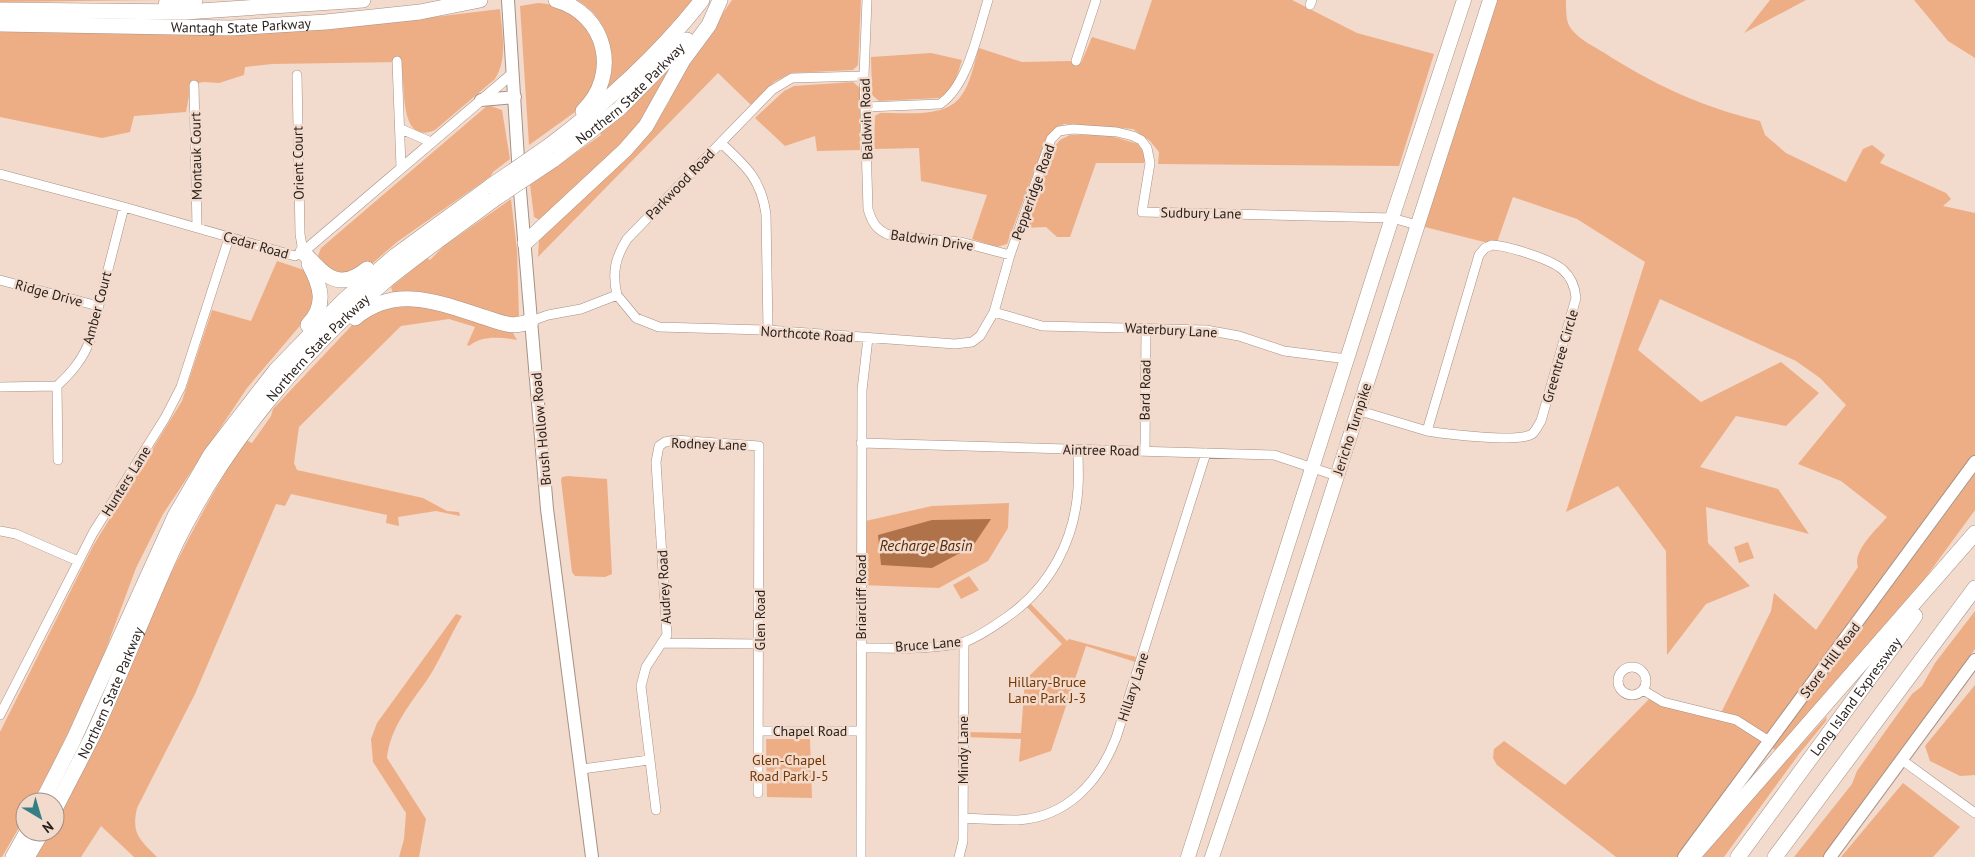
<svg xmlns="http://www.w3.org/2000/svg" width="1975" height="857" viewBox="0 0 1975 857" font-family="'PT Sans',sans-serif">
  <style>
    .green { fill: #eeae85 }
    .water { fill: #b07249 }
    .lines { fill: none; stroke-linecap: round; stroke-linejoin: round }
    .minor-casing { stroke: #a79184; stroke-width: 10 }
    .tertiary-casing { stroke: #a79184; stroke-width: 11 }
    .secondary-casing { stroke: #a79184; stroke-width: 14 }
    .primary-casing { stroke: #a79184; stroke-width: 15 }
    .motorway-casing { stroke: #a79184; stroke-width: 16 }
    .minor { stroke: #fff; stroke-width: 9 }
    .tertiary { stroke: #fff; stroke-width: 10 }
    .secondary { stroke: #fff; stroke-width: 12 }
    .primary { stroke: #fff; stroke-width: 14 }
    .motorway { stroke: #fff; stroke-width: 15 }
    .motorway-bridge-casing { stroke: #a79184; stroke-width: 16; stroke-linecap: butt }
    .motorway-bridge { stroke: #fff; stroke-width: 15 }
    .labels { text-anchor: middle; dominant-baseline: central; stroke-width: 5; stroke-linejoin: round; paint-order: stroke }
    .street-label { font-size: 14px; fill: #271e19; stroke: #f2dacc }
    .park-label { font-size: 14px; fill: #733804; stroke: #f2dacc }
    .water-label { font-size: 15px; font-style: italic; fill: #542a09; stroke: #f2dacc }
  </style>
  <rect width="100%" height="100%" fill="#f2dacc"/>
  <!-- green -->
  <path class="green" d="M0,0h159l-159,2z
    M577,0h118l-94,100c17,-36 13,-78 -24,-100z
    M732,0h129l-3,65 -5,5 -62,3 -17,9 -23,23 -33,-32 -180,184 1,-17 11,-14 102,-97 17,-27 12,-28z
    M1152,0h140l65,33 77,21 -35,112 -241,-2 1,-12 -9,-11 -17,-12 -69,-5 -8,4 -9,9 -40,107 -10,3 -25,-8 15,-44 -66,-14 -2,-33 -45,1 1,-33 5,-3c25,-1 65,6 81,-17 10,-13 13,-33 18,-48l43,14 49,-1 10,2 11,-26 43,13z
    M1490,0h76c0,7 0,17 2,23 5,13 23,22 35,29 49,32 99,55 157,69l5,14 21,18 60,29 17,-33 9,-4 13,10 -5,8 66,30 5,6 -8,7 32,7v249l-292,395h-67l-119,-92 -4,-7 1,-9 10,-8 61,44 87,-89 68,19 51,-104 3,-18 42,37 42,-63c-6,-16 19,-38 29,-50l-46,-36 -43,-17 48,-59 -26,-27 -24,-17 -136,-62 -22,51 63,52 80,-40 38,31 -33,33 -50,-10 -36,51 78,22 31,45 -103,-27 2,36 42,43 -44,18 -39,51 -1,-104 -48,-65 -52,26 79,-250 -68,-43 -64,-22 -17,48 -79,-20z
    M1770,0h36l-62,33z
    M1914,0h61v58l-27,-17z
    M538,3c18,1 46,10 55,27 5,10 5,34 7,46l-25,36 -46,33 -9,-139z
    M500,9c2,24 8,49 -5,70l-60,51c-37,16 -29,-45 -34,-68l-129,2 -27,3 -1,8 -25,8 -16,-1 -12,3 -5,27 -52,4 -4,16 -28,6 -102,-21v-86l418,-12z
    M931,53l31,7c-5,16 -8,29 -23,38l-60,3 -7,-6 -1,-38z
    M678,60l-36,66 -101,95 -7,-4 -4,-32 71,-50 -1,-2 27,-23z
    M853,82l7,6v62l-43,1 -2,-15 -30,10 -30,-28 29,-27 10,-5z
    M488,105l14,5 8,49 -17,13 -2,4 -94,66 -31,27 -23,8 -20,-11 -5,-10 3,-8z
    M1070,135h38l30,9 8,12 -2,7h-48l-26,74h-13l-11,-10 -19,1 27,-81 6,-7z
    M511,199l6,51 2,67h-5l-1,4 -120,-27 -2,-7 36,-29 3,2 14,-14z
    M277,261l30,10 12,23 -15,27 -57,67 -84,126 -27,54 -33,89 -43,93 -27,52h-8v15l-23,40h-2v-125l93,-186 89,-145 30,-91 39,11z
    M424,304l88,27 5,9c-16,-3 -36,-5 -48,6l-2,-1 8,-18 -26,-8 -48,7 -102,101 -5,36 3,7 126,28 24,13 12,1 1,4 -24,-5 -38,6 1,9 -13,-3 1,-8 -96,-21 -6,12 -9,-2 -81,190 -58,114c-6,26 3,32 20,49h-23l-33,-31 -20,31h-47l14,-25h7c0,-26 22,-52 33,-76 48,-108 93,-217 158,-316l6,3 19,-27 2,-7 82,-87 20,-12z
    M1975,474v36l-68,93 -131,147 -4,-2z
    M568,476l39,3 5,95 -7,3 -30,-1 -3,-4 -11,-92 1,-3z
    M1009,503l-1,25 -20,33 -49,27 -78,-3v-63l71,-16z
    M1748,542l6,16 -15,5 -5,-16z
    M969,576l10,14 -18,9 -8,-14z
    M1029,602l38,39 2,-2 67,18 -1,5 -49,-16 -35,105 -32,11 2,-23 -56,-2v-5l56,1 4,-53 37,-36 -37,-39z
    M1975,611v38l-150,208h-31l58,-73 5,-13 55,-77 10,-8 13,-23z
    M456,614l6,2c-12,20 -21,42 -33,61 -17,25 -39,50 -42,81l39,61 -7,38h-20l5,-18 2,-26 -33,-51 -2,-23 6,-16z
    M1975,685v90l-15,1 -30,-15 -5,-15z
    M1827,716l-1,5 -27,33 -75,103h-25z
    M766,739h44l2,59 -45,-1z
    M1903,783l57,44 -27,30h-92z"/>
  <!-- water -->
  <path class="water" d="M991,519l-18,27 -41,22 -51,-3 -3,-30 54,-15z"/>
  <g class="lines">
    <!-- minor casing -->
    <g class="minor-casing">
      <path id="minor" d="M867,0l-3,76 4,133c4,14 9,22 24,27l69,6 49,13
        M1310,5l2,-5
        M397,61l4,106
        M1076,61l20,-61
        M194,85l3,142
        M866,107l74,-3c28,-18 38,-73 48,-104
        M401,129l30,13
        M721,143c25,23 40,36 45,71l2,116
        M0,174l124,33 171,49 8,-4 -3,-18 -3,-159
        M1492,245c16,1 59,14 71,25 9,8 12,17 13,28l-35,123c-3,4 -5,10 -9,13 -14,9 -86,0 -105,-3l52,-176 6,-7z
        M0,280l98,26
        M617,295l19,23 23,9 109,3 187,14 17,-2 8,-6 14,-24 16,-57 41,-116 8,-8 14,-2 44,3 16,4 8,4 6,8 3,15 -8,49 250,6 25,7
        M994,312l48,14 164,4 33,6 45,15 63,8
        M531,321l17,-6 33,-6 36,-14c-5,-22 -2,-37 10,-56l145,-149 20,-12 72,-2
        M0,387l57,-1
        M1357,410l70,21
        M861,443l413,12 63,21
        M1145,451l1,-122
        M58,460l-1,-74c15,-14 26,-27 33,-46l34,-133
        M0,531l16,3 62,27
        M664,643l96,1
        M861,648c29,0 77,2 103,-6 15,-5 30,-16 43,-25 43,-30 68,-77 71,-129 1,-12 0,-25 0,-38
        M1618 681a14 14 0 1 1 28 0a14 14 0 1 1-28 0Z
        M1643,690l20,12 73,18 33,21
        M0,715l93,-182 72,-115 16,-31 48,-149
        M758,731h103
        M1902,760l73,53
        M582,769l67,-9
        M656,810l-15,-124 5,-19 21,-32 -11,-173 3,-16 6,-4 10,-2 84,6 -1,347
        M963,818c18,1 37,2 55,2 49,-3 81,-38 98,-82l90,-285
        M861,857l1,-467 6,-52
        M959,857l4,-16 1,-199"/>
    </g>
    <!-- tertiary casing -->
    <g class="tertiary-casing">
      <path id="tertiary" d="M303,252l210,-179"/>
    </g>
    <!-- secondary casing -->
    <g class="secondary-casing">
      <path id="secondary" d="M508,0l12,191 27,318 45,348
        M481,100l34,-3
        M1684,857l291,-395
        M1830,857l145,-197"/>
    </g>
    <!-- primary casing -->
    <g class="primary-casing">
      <path id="primary" d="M1188,857l204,-639 72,-218
        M1212,857l48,-141 230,-716"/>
    </g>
    <!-- motorway casing -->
    <g class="motorway-casing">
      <g id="motorway">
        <path d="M556,0c50,14 65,74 27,111"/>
        <path d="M166,4l29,-4"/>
        <path d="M0,10l185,2 178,-12"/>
        <path id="s1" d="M0,24l231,4 95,-6 94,-10 60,-12"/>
        <path d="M549,146c57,-43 109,-90 153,-146"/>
        <path id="s2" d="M553,160l66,-51 68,-69"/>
        <path d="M525,243l100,-93 21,-24 37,-66 26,-35 11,-25"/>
        <path d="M303,252c21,22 35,41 64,17"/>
        <path d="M355,318c42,-35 87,-14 132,0 17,6 27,10 44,3"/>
        <path d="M308,325c19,-20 13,-39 1,-61"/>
        <path d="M42,802l31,-61 102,-225 36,-62 65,-84 67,-69 52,-45 96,-70"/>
        <path id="s3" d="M55,809c12,-24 25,-48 37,-72 30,-64 54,-130 84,-194 49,-99 123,-188 207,-260 35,-29 73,-55 110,-83"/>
        <path d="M13,857l14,-25"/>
        <path d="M27,857l15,-25"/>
        <path d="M1692,857l283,-324"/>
        <path id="s4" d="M1738,857l177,-241"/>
        <path d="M1775,857l200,-269"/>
      </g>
    </g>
    <!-- minor -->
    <use href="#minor" class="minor"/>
    <!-- tertiary -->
    <use href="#tertiary" class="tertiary"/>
    <!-- secondary -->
    <use href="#secondary" class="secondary"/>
    <!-- primary -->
    <use href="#primary" class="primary"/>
    <!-- motorway -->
    <use href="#motorway" class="motorway"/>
    <!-- motorway-bridge casing -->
    <g class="motorway-bridge-casing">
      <path id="motorway-bridge" d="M491,186l58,-40
        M493,200l60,-40"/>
    </g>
    <!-- motorway-bridge -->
    <use href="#motorway-bridge" class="motorway-bridge"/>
  </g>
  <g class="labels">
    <!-- street labels -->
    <g class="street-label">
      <text stroke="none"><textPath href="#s1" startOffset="241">Wantagh State Parkway</textPath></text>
      <text stroke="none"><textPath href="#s2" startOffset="102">Northern State Parkway</textPath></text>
      <text transform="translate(866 119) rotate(-92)">Baldwin Road</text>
      <text transform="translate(196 156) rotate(-91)">Montauk Court</text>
      <text transform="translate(298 163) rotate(-91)">Orient Court</text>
      <text transform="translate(680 184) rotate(-46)">Parkwood Road</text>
      <text transform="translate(1033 192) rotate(-70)">Pepperidge Road</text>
      <text transform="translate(1201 213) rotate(1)">Sudbury Lane</text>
      <text transform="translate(932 240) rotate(8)">Baldwin Drive</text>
      <text transform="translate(256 245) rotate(16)">Cedar Road</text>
      <text transform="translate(49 293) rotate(15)">Ridge Drive</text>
      <text transform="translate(97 308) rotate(-75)">Amber Court</text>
      <text transform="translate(1171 330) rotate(3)">Waterbury Lane</text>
      <text transform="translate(807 334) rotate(4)">Northcote Road</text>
      <text stroke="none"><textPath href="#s3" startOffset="535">Northern State Parkway</textPath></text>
      <text transform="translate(1560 356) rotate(-74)">Greentree Circle</text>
      <text transform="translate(1145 390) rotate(-89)">Bard Road</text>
      <text transform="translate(541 429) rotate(-95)">Brush Hollow Road</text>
      <text transform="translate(1352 429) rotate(-72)">Jericho Turnpike</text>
      <text transform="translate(709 444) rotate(2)">Rodney Lane</text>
      <text transform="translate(1101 450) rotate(1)">Aintree Road</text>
      <text transform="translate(126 481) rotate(-58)">Hunters Lane</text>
      <text transform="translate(664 587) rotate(-93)">Audrey Road</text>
      <text transform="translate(861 597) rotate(-90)">Briarcliff Road</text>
      <text transform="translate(760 620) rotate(-90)">Glen Road</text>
      <text transform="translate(928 644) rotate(-5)">Bruce Lane</text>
      <text transform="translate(1830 660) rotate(-53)">Store Hill Road</text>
      <text transform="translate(1133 687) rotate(-72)">Hillary Lane</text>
      <text stroke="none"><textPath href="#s3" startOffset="129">Northern State Parkway</textPath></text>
      <text stroke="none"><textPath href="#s4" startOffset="199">Long Island Expressway</textPath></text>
      <text x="810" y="731">Chapel Road</text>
      <text transform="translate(963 750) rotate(-90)">Mindy Lane</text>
    </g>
    <!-- park labels -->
    <g class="park-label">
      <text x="1047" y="682">Hillary-Bruce<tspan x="1047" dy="16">Lane Park J-3</tspan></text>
      <text x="789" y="760">Glen-Chapel<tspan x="789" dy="16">Road Park J-5</tspan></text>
    </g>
    <!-- water labels -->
    <g class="water-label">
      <text x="926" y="545">Recharge Basin</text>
    </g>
  </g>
  <!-- north arrow -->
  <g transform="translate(40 817) rotate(142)"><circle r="24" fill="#f2dacc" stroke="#a18f84"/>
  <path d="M0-4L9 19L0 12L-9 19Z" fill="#357e84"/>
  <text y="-8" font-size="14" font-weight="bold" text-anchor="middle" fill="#271e19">N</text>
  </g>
</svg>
